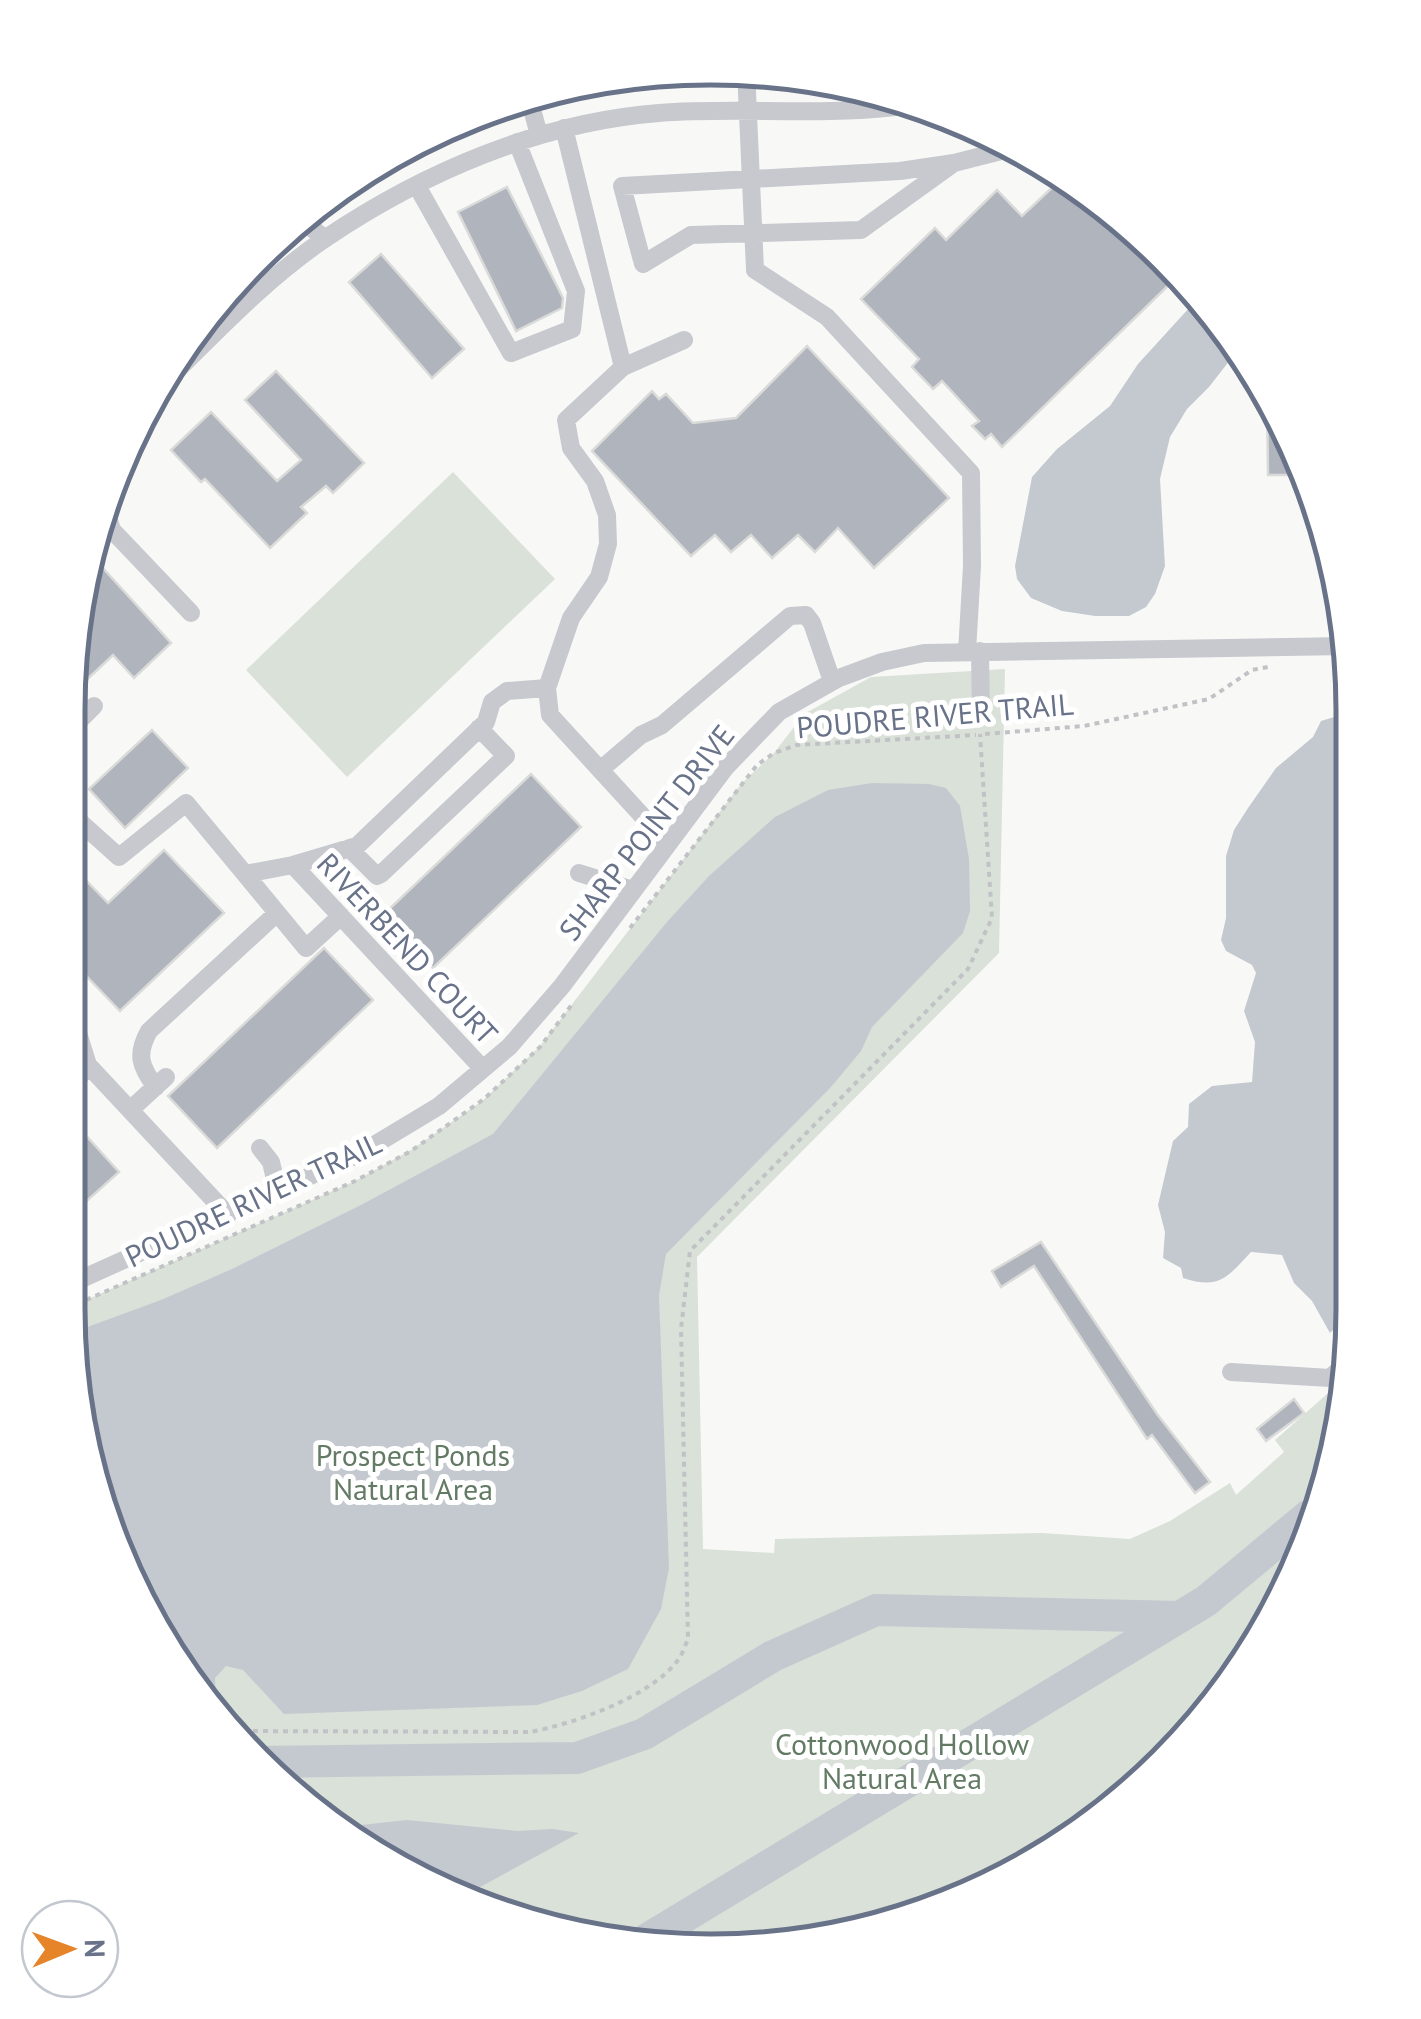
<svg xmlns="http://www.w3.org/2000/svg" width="1421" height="2019" viewBox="0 0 1421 2019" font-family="'PT Sans',sans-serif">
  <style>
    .green { fill: #d9e1d8 }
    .water { fill: #c4c9d0 }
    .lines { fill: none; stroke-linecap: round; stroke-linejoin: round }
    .river { stroke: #c4c9d0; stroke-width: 32 }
    .building { fill: #afb4bd; stroke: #dadbd9; stroke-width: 2.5 }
    .path { stroke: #c1c2c5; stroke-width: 4; stroke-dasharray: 5 5; stroke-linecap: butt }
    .minor { stroke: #c7c9ce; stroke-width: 18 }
    .labels { text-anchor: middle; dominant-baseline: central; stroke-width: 10; stroke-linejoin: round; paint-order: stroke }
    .street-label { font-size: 30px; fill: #687288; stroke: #fff }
    .park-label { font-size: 30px; fill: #637a64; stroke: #fff }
    .rim { fill: none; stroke: #687288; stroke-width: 5 }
  </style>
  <rect width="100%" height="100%" fill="#f8f9f7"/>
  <!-- green -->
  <path class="green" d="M453,472l102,107 -208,198 -101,-107z
    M1005,669l-6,284 -302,304 6,292 71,4 1,-14 267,-6 88,6 40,-18 60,-38 6,12 48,-43 -9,-12 69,-61 -57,213 -152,200 -141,93 -159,54 -208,7 -163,-44 -177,-110 -111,-127 -86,-190 -22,-167 287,-127 56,-31 71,-49 58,-55 201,-262 33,-31 30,-39 67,-37z"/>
  <!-- water -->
  <path class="water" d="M1200,296l37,55 -28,36 -22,22 -17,28 -10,42 5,87 -10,28 -9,13 -17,9h-34l-33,-5 -31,-13 -14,-19 -2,-13 17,-89 25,-28 53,-43 28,-42z
    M1342,703h6l4,609 -22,21 -18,-32 -18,-18 -12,-28 -31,-3c-23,25 -32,38 -68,26l-2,-10 -18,-10 2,-26 -7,-27 15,-64 15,-14 1,-23 23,-18 40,-4 3,-40 -11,-31 12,-38 -4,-8 -26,-14 -5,-11 5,-22v-62l8,-26 14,-22 28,-40 37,-31 8,-16 23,-7z
    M872,783l57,1 17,4 14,18 9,53 1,52 -7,22 -91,94 -11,24 -30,36 -165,167 -7,41 10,273 -8,41 -33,60 -46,22 -45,14 -253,9 -41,-44 -17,-4 -11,12 1,34 -40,-47 -86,-190 -19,-142 90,-33 71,-31 129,-64 132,-71 174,-212 42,-46 66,-59 53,-27z
    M407,1820l110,11 36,-2 26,4 -121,66 -115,-72z"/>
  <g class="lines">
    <!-- river -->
    <path class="river" d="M260,1762l317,-4 67,-24 129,-78 103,-46 304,7
      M636,1946l570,-345 102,-85"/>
  </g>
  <!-- building -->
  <path class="building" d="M1058,182l121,93 -177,172 -11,-13 -6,5 -13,-13 7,-5 -37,-40 -9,8 -21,-22 7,-8 -58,-60 74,-71 11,12 51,-50 25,26z
    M507,187l56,111 -1,10 -46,23 -58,-119z
    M381,254l83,95 -32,29 -83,-96z
    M807,346l142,152 -75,70 -36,-40 -23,24 -17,-17 -26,23 -21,-23 -20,17 -16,-17 -24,21 -99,-105 60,-60 7,8 7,-5 27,29 43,-5z
    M276,371l88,92 -31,30 -7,-7 -25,21 6,6 -37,35 -65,-69 -4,3 -30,-32 40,-38 66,69 24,-21 -56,-60z
    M1267,396l20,31 15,48h-34z
    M91,555l80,88 -37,35 -21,-23 -35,33 2,-104z
    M152,730l36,38 -63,60 -36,-39z
    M531,774l50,53 -148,141 -50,-53z
    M164,850l60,63 -104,98 -47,-49 2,-93 33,34z
    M324,948l49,52 -156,148 -49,-52z
    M71,1119l48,53 -50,45z
    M1041,1242l116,172 53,68 -15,11 -43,-58 -5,4 -113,-173 -33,21 -9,-16z
    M1294,1399l10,14 -38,28 -9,-12z"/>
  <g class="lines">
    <!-- path -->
    <path class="path" d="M985,734l99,-8 125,-27 43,-29 16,-3
      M630,928l127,-163 17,-12 23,-8 179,-10
      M68,1308l287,-127 56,-30 73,-52 56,-52 33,-44
      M233,1731l297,1c43,-8 121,-35 148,-72 4,-5 7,-14 10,-21l-7,-310 9,-78 278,-282 24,-51 -12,-184"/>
    <!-- minor -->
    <path class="minor" d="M746,70l9,200 72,47 144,156 1,93 -5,86
      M529,98l10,37
      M564,128l59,239
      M954,163l-54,8 -278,15 21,78 48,-29 170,-5 93,-67 59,-15
      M417,186l94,167 61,-24 4,-38 -59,-149
      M301,219l24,20
      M151,396c56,-54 111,-115 175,-158 98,-66 215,-116 333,-125 78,-6 158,3 236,-6
      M107,514l5,16 79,83
      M980,651l1,65
      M78,722l16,-16
      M600,770l41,-35 21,-10 128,-109 16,-1 6,8 20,58
      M76,825l4,-3 39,35 67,-54 59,71 48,-9 64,-19 129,-124 6,-20 15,-11 40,-3
      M668,844l-118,-129 -3,-27 24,-70 28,-41 9,-33 -1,-29 -12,-34 -24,-33 -5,-28 57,-53 61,-27
      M349,848l28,28 4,-2 125,-118 -27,-28
      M293,865l190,204
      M579,873l54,17
      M245,874l61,74 35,-32
      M73,1017l15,48
      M72,1056l16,9 140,150
      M156,1087c-16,-20 -20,-33 -7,-56l128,-118
      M71,1088l17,-23
      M130,1110l36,-33
      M260,1148l11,14 7,30
      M68,1285l293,-132 78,-47 70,-59 53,-61 163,-218 54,-56 60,-34 43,-16 42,-9 424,-7
      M1231,1372l99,6 19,-17"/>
  </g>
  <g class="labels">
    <!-- street labels -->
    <g class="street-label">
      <text transform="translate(935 715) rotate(-5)">POUDRE RIVER TRAIL</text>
      <text transform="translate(646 832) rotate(-52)">SHARP POINT DRIVE</text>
      <text transform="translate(408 948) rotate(47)">RIVERBEND COURT</text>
      <text transform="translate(253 1199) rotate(-25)">POUDRE RIVER TRAIL</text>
    </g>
    <!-- park labels -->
    <g class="park-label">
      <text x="413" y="1454">Prospect Ponds<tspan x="413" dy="34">Natural Area</tspan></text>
      <text x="902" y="1743">Cottonwood Hollow<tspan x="902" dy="34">Natural Area</tspan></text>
    </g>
  </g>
  <!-- crop -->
  <path d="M0 0H1421V2019H0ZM710 85H711A625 625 0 0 1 1336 710V1309A625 625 0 0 1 711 1934H710A625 625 0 0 1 85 1309V710A625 625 0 0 1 710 85Z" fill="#fff" fill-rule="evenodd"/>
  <path class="rim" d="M710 85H711A625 625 0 0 1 1336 710V1309A625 625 0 0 1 711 1934H710A625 625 0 0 1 85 1309V710A625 625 0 0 1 710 85Z"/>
  <!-- north arrow -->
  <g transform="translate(70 1949) rotate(89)"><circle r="48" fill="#ffffff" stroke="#c3c7cf" stroke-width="2.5"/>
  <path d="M0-8L18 38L0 25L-18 38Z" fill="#e6842a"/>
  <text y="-15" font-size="28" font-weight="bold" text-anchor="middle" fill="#687288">N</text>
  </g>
</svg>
